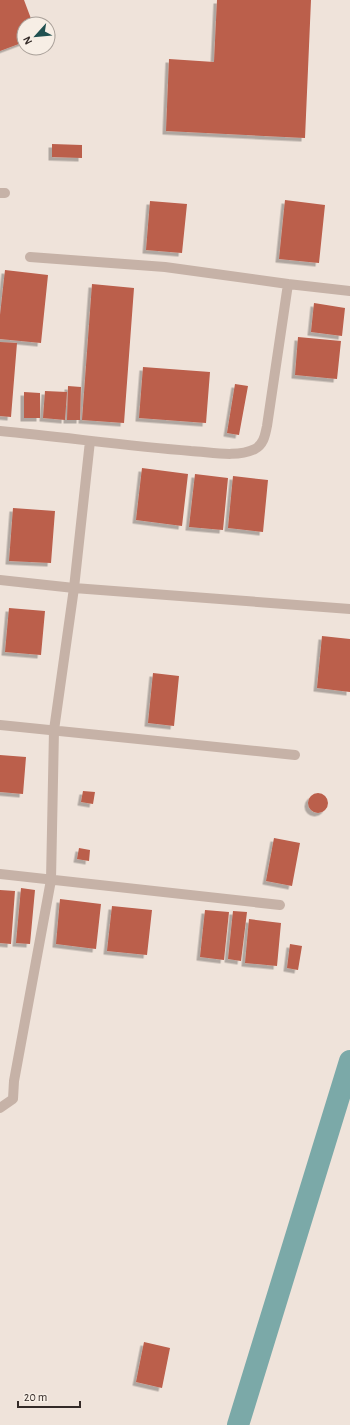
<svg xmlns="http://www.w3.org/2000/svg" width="350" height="1425" viewBox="0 0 350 1425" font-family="'Alegreya Sans',sans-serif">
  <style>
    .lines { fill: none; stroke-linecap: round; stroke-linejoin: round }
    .canal { stroke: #7ba9a8; stroke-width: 22 }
    .building { fill: #bb5e4b; filter: url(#shadow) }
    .street { stroke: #c6b2a7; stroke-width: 10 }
  </style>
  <defs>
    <filter id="shadow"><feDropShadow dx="-3.5" dy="3.5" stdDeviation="0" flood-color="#0004"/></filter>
  </defs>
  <rect width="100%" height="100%" fill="#efe3da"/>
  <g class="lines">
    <!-- canal -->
    <path class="canal" d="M238,1425l112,-364"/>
  </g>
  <!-- building -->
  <path class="building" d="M0,0h24l9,24h-9v18l-24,9z
    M217,0h94l-6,138 -139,-7 3,-72 45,3z
    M52,144l30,1v13l-30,-1z
    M285,200l40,5 -6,58 -40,-4z
    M150,201l37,3 -5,49 -36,-3z
    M5,270l43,5 -7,68 -41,-4v-24z
    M92,284l42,4 -10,135 -42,-3z
    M314,303l31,5 -3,28 -31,-4z
    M298,337l43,4 -4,38 -42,-4z
    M0,342l17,1 -6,74 -11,-1z
    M143,367l67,5 -4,51 -67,-5z
    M235,384l13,2 -9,49 -12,-2z
    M68,386l13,1 -1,33h-13z
    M45,391l22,1 -2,28 -22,-2z
    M24,392l16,1v25h-16z
    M142,468l46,6 -6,52 -46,-6z
    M195,474l33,4 -5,52 -34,-3z
    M233,476l35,4 -5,52 -35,-4z
    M13,508l42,3 -4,52 -42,-2z
    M9,608l36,3 -4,44 -36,-3z
    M322,636l28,3v53l-33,-4z
    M153,673l26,3 -5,50 -26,-3z
    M0,755l26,2 -3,37 -23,-2z
    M83,791l12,1 -2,12 -12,-2z
    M308 803a10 10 0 1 1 20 0a10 10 0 1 1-20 0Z
    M274,838l26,5 -8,43 -26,-5z
    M79,848l11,2 -1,11 -12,-2z
    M21,888l14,2 -5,54 -14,-1z
    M0,890l15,1 -4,53 -11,-1z
    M60,899l41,5 -5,45 -40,-5z
    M112,906l40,4 -5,45 -40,-4z
    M205,910l24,2 -5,48 -24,-3z
    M233,911l14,1 -6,49 -13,-2z
    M249,919l32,4 -4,43 -32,-3z
    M290,944l12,2 -4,24 -11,-2z
    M144,1342l26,6 -8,40 -26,-6z"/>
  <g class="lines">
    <!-- street -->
    <path class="street" d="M0,193h5
      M30,257l135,10 123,17 62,7
      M0,431c64,6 127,15 191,20 20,1 45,7 64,-2 9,-5 10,-14 12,-23l21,-142
      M0,580l74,8 276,21
      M0,725l295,30
      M0,874l280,31
      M0,1108l13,-9 1,-18 37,-201 3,-150 20,-142 16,-147"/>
  </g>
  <!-- north arrow -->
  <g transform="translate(36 36) rotate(243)"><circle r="19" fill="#f7eee5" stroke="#a9a099"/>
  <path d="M0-3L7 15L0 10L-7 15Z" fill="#205050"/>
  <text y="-6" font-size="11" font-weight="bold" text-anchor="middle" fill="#332a27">N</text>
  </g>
  <!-- scale -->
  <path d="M18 1401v6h62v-6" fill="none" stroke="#332a27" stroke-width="2"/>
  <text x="24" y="1401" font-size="12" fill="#332a27" stroke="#f7eee5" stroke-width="3" paint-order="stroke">20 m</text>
</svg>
